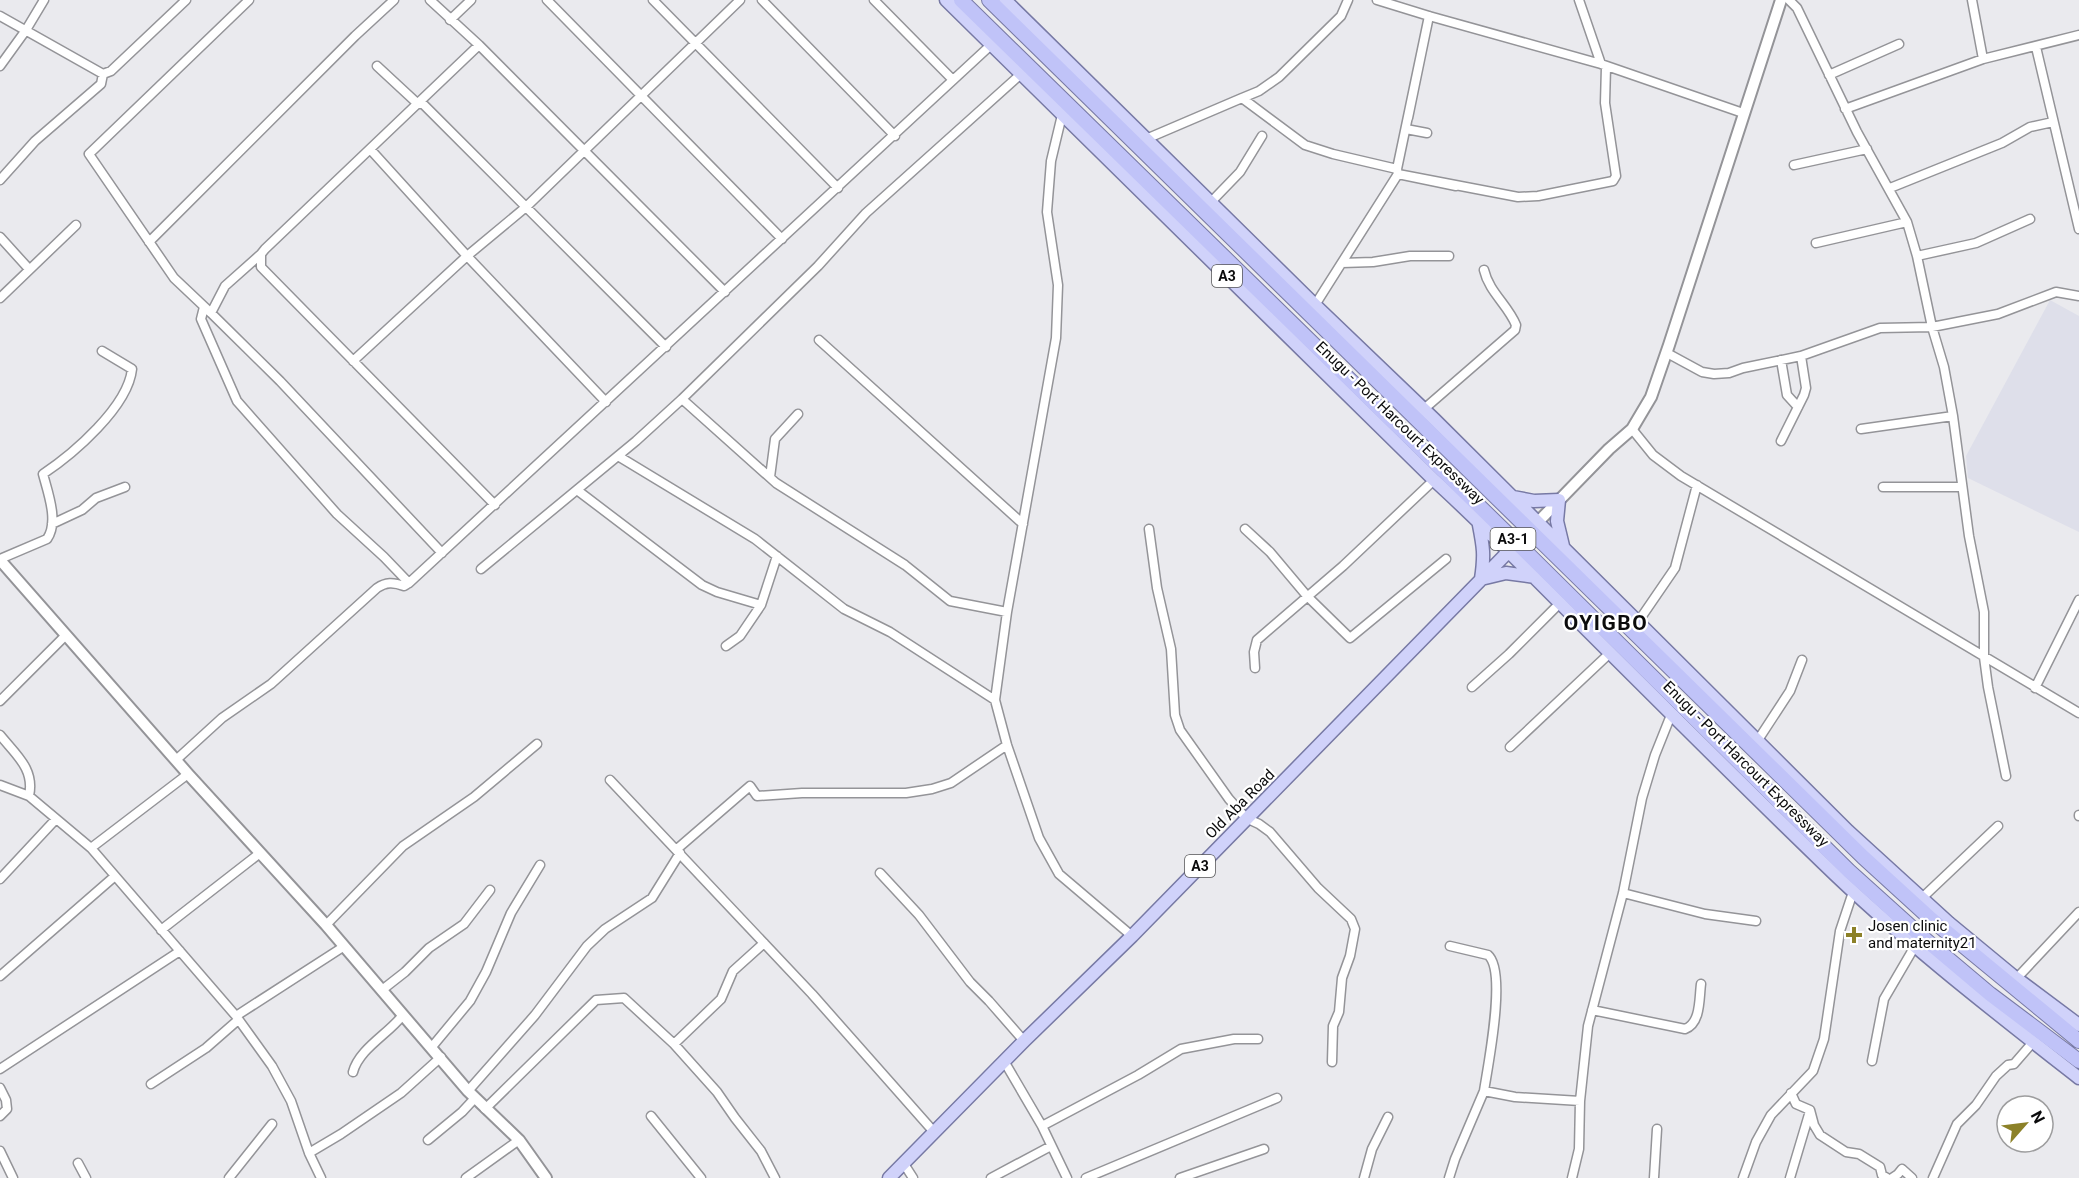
<svg xmlns="http://www.w3.org/2000/svg" width="2079" height="1178" viewBox="0 0 2079 1178" font-family="Roboto,sans-serif">
  <style>
    .built { fill: #dedfea }
    .lines { fill: none; stroke-linecap: round; stroke-linejoin: round }
    .minor-casing { stroke: #949498; stroke-width: 11 }
    .tertiary-casing { stroke: #949498; stroke-width: 14 }
    .primary-casing { stroke: #7779a4; stroke-width: 15 }
    .trunk-casing { stroke: #7779a4; stroke-width: 16 }
    .minor { stroke: #fff; stroke-width: 8 }
    .tertiary { stroke: #fff; stroke-width: 10 }
    .primary { stroke: #d0d2fa; stroke-width: 12 }
    .trunk { stroke: #c0c3f8; stroke-width: 14 }
    .poi-dot { fill: #8c8128; stroke: #fff; stroke-width: 2 }
    .labels { text-anchor: middle; dominant-baseline: central; stroke-width: 4.5; stroke-linejoin: round; paint-order: stroke }
    .shield { fill: #fff; stroke: #545455; stroke-width: 1.5 }
    .shield-label { font-size: 14px; font-weight: bold; fill: #0b0b0c }
    .street-label { font-size: 15px; fill: #0b0b0c; stroke: #fff }
    .poi-label { font-size: 15px; fill: #0b0b0c; stroke: #fff; text-anchor: start }
    .district-label { font-size: 21px; font-weight: bold; letter-spacing: 1.5px; fill: #0b0b0c; stroke: #fff }
  </style>
  <rect width="100%" height="100%" fill="#eaeaee"/>
  <!-- built -->
  <path class="built" d="M2050,300l29,16v216l-111,-54 -2,-22z"/>
  <g class="lines">
    <!-- minor casing -->
    <g class="minor-casing">
      <path id="minor" d="M249,0l-160,154 85,124 37,35 14,-27 36,-32
        M430,0l49,45 246,247
        M547,0l235,239
        M653,0l185,188
        M762,0l133,136
        M874,0l79,80
        M1377,0l52,16 172,48 142,49
        M1579,0l22,64
        M1789,0l8,8 60,124 50,90 10,34 15,71 12,40 9,49 16,120 15,76v45l4,30 18,89
        M1972,0l11,59
        M0,16l103,58 8,-3 75,-71
        M450,20l21,-20
        M479,45l-214,204 -4,5v13l234,238
        M2036,47l43,182
        M0,66l26,-36 18,-30
        M377,66l41,38
        M1829,75l70,-31
        M1242,98l17,-7 20,-14 62,-61 7,-16
        M420,101l246,246
        M1845,109l138,-50 96,-24
        M1062,115l-11,46 -4,51 11,73 -2,53 -49,274 -12,88 12,45 32,93 20,36 73,62
        M1406,129l21,4
        M1146,139l96,-41 63,47 28,9 64,15
        M370,149l97,107 139,146
        M1794,165l73,-16
        M0,180l35,-39 66,-57 2,-10
        M1456,186l-58,-12 120,23 20,-1 75,-15 3,-5 -11,-73 1,-36
        M1890,188l112,-45 28,-16 23,-5
        M1211,202l29,-30 22,-36
        M0,237l29,32
        M149,242l206,-206 39,-36
        M1816,243l91,-21
        M1917,256l59,-13 54,-24
        M1342,263l31,-1 37,-6h39
        M0,298l76,-73
        M1315,305l83,-131 -1,-5 32,-153 -21,102
        M204,307l-3,12 36,82 100,113 47,43 25,26
        M211,313l69,68 162,172
        M819,340l204,184
        M1667,353l35,19 12,2 15,-1 14,-5 58,-12 79,-28 52,-1 66,-13 58,-22 23,4
        M1781,360l6,35 11,12
        M353,361l114,-105 59,-49 214,-207
        M682,399l94,84 129,82 45,36 57,11
        M1424,409l91,-79 1,-5c-8,-20 -27,-33 -32,-55
        M1632,429l21,26 28,21 398,237
        M1861,429l92,-13
        M1781,441l23,-46 2,-7 -5,-32
        M618,456l137,83 89,70 46,23 105,68
        M770,477l5,-38 23,-25
        M1883,487h79
        M577,490l125,95 15,7 44,13 16,-49
        M52,524l30,-14 14,-12 29,-11
        M1149,529l8,59 14,61 4,66 5,15 49,69 17,19 13,6 11,8 48,56 33,31 4,10 -5,27 -8,22 -3,34 -6,14 -1,36
        M1245,529l25,23 37,44 43,42 96,-79
        M0,559l47,-20c12,-17 1,-46 -4,-65 30,-20 85,-67 89,-105l-30,-18
        M481,569l155,-128 46,-42 136,-133 48,-53 155,-139
        M1638,622l37,-54 22,-83
        M726,646l14,-10 21,-31
        M1255,668l-1,-16 3,-12 86,-74 91,-86
        M1472,687l37,-33 51,-51
        M2035,688l44,-88
        M0,701l66,-66
        M0,735c16,20 35,34 29,61l62,52 145,168 36,50 19,35 18,52 12,25
        M1758,740l32,-49 12,-31
        M1510,747l101,-95
        M176,760l46,-42 49,-34 106,-96c9,-6 16,-6 27,-2l5,-3 583,-539
        M610,780l202,214 122,138
        M0,785l29,11
        M2079,816v-1
        M91,848l97,-74
        M677,849l73,-63 7,10 45,-3h104l26,-4 19,-6 56,-38
        M880,873l39,42 51,67 19,19 35,40
        M0,879l56,-60
        M1623,893l82,21 51,7
        M1922,898l76,-72
        M326,925l77,-79 71,-49 63,-53
        M161,930l99,-77
        M1450,946l38,9c19,16 0,110 -4,136
        M0,976l115,-100
        M2017,978l62,-66
        M382,990l23,-18 24,-24 35,-24 26,-34
        M1592,1010l93,19c16,-6 14,-30 16,-45
        M236,1016l107,-69
        M674,1044l43,48 18,26 26,33 14,27
        M431,1048l39,-47 16,-29 25,-59 29,-48
        M1004,1061l38,65 25,52
        M1872,1061l12,-62 31,-53
        M0,1069l180,-118
        M353,1072c6,-23 35,-38 49,-56
        M151,1084l55,-36 32,-28
        M0,1088l6,12 1,9 -7,7
        M468,1091l67,-76 52,-69 18,-17 47,-31 28,-45
        M1791,1093l5,11 14,6 4,15 6,10 26,17 13,2 21,13 2,8 5,3
        M485,1109l111,-109 28,-2 50,46 47,-45 12,-28 31,-28
        M651,1116l50,62
        M1042,1126l96,-51 43,-26 53,-10h24
        M428,1140l34,-28 13,-14
        M0,1151l13,27
        M309,1153l32,-19 60,-41 40,-36
        M78,1163l8,15
        M904,1164l9,14
        M229,1178l43,-54
        M466,1178l53,-38
        M991,1178l60,-32
        M1086,1178l191,-80
        M1180,1178l84,-29
        M1364,1178l8,-29 16,-32
        M1449,1178l6,-19 29,-68 31,6 65,4
        M1572,1178l7,-29 1,-48 8,-75 35,-133 19,-95 13,-43 16,-40
        M1654,1178l3,-49
        M1743,1178l13,-36 15,-27 42,-44 11,-32 16,-108 13,-39
        M1790,1178l20,-67
        M1892,1178l6,-4 4,-5 10,9
        M1933,1178l24,-54 19,-19 20,-29 12,-11 6,-1 19,-22"/>
    </g>
    <!-- tertiary casing -->
    <g class="tertiary-casing">
      <path id="tertiary" d="M1538,522l71,-73 23,-20 19,-32 18,-52 112,-345
        M0,560l188,214 138,151 142,166 51,49 27,38"/>
    </g>
    <!-- primary casing -->
    <g class="primary-casing">
      <path id="primary" d="M946,0l488,480c44,40 85,82 127,124 86,86 173,173 261,258 80,78 169,147 257,216
        M1005,0l310,305 119,114 414,412 101,92 63,52 67,50
        M1513,497l21,4 25,-1 -2,21 6,25
        M1478,520c5,26 7,33 3,59l25,-6 29,4
        M889,1178l135,-137 108,-105 377,-385"/>
    </g>
    <!-- trunk casing -->
    <g class="trunk-casing">
      <path id="trunk" d="M961,0l556,543 332,328 71,64 70,59 89,67
        M989,0l874,857 69,63 147,121"/>
    </g>
    <!-- minor -->
    <use href="#minor" class="minor"/>
    <!-- tertiary -->
    <use href="#tertiary" class="tertiary"/>
    <!-- primary -->
    <use href="#primary" class="primary"/>
    <!-- trunk -->
    <use href="#trunk" class="trunk"/>
  </g>
  <!-- markers -->
  <path class="poi-dot" d="M1851 926h6v6h6v6h-6v6h-6v-6h-6v-6h6z"/>
  <g class="labels">
    <!-- shield labels -->
    <g class="shield">
      <rect x="1212" y="265" width="30" height="22" rx="4.5"/>
      <rect x="1490.5" y="528" width="45" height="22" rx="4.5"/>
      <rect x="1185" y="855" width="30" height="22" rx="4.5"/>
    </g>
    <g class="shield-label">
      <text x="1227" y="276">A3</text>
      <text x="1513" y="539">A3-1</text>
      <text x="1200" y="866">A3</text>
    </g>
    <!-- street labels -->
    <g class="street-label">
      <text transform="translate(1400 423) rotate(44)">Enugu - Port Harcourt Expressway</text>
      <text transform="translate(1746 764) rotate(45)">Enugu - Port Harcourt Expressway</text>
      <text transform="translate(1240 804) rotate(-45)">Old Aba Road</text>
    </g>
    <!-- poi labels -->
    <g class="poi-label">
      <text x="1868" y="926">Josen clinic<tspan x="1868" dy="17">and maternity21</tspan></text>
    </g>
    <!-- district labels -->
    <g class="district-label">
      <text x="1606" y="623">OYIGBO</text>
    </g>
  </g>
  <!-- north arrow -->
  <g transform="translate(2025 1124) rotate(62)"><circle r="28" fill="#ffffff" stroke="#9d9d9e" stroke-width="1.5"/>
  <path d="M0-4.5L10 22L0 15L-10 22Z" fill="#8c8128"/>
  <text y="-9" font-size="16" font-weight="bold" text-anchor="middle" fill="#0b0b0c">N</text>
  </g>
</svg>
